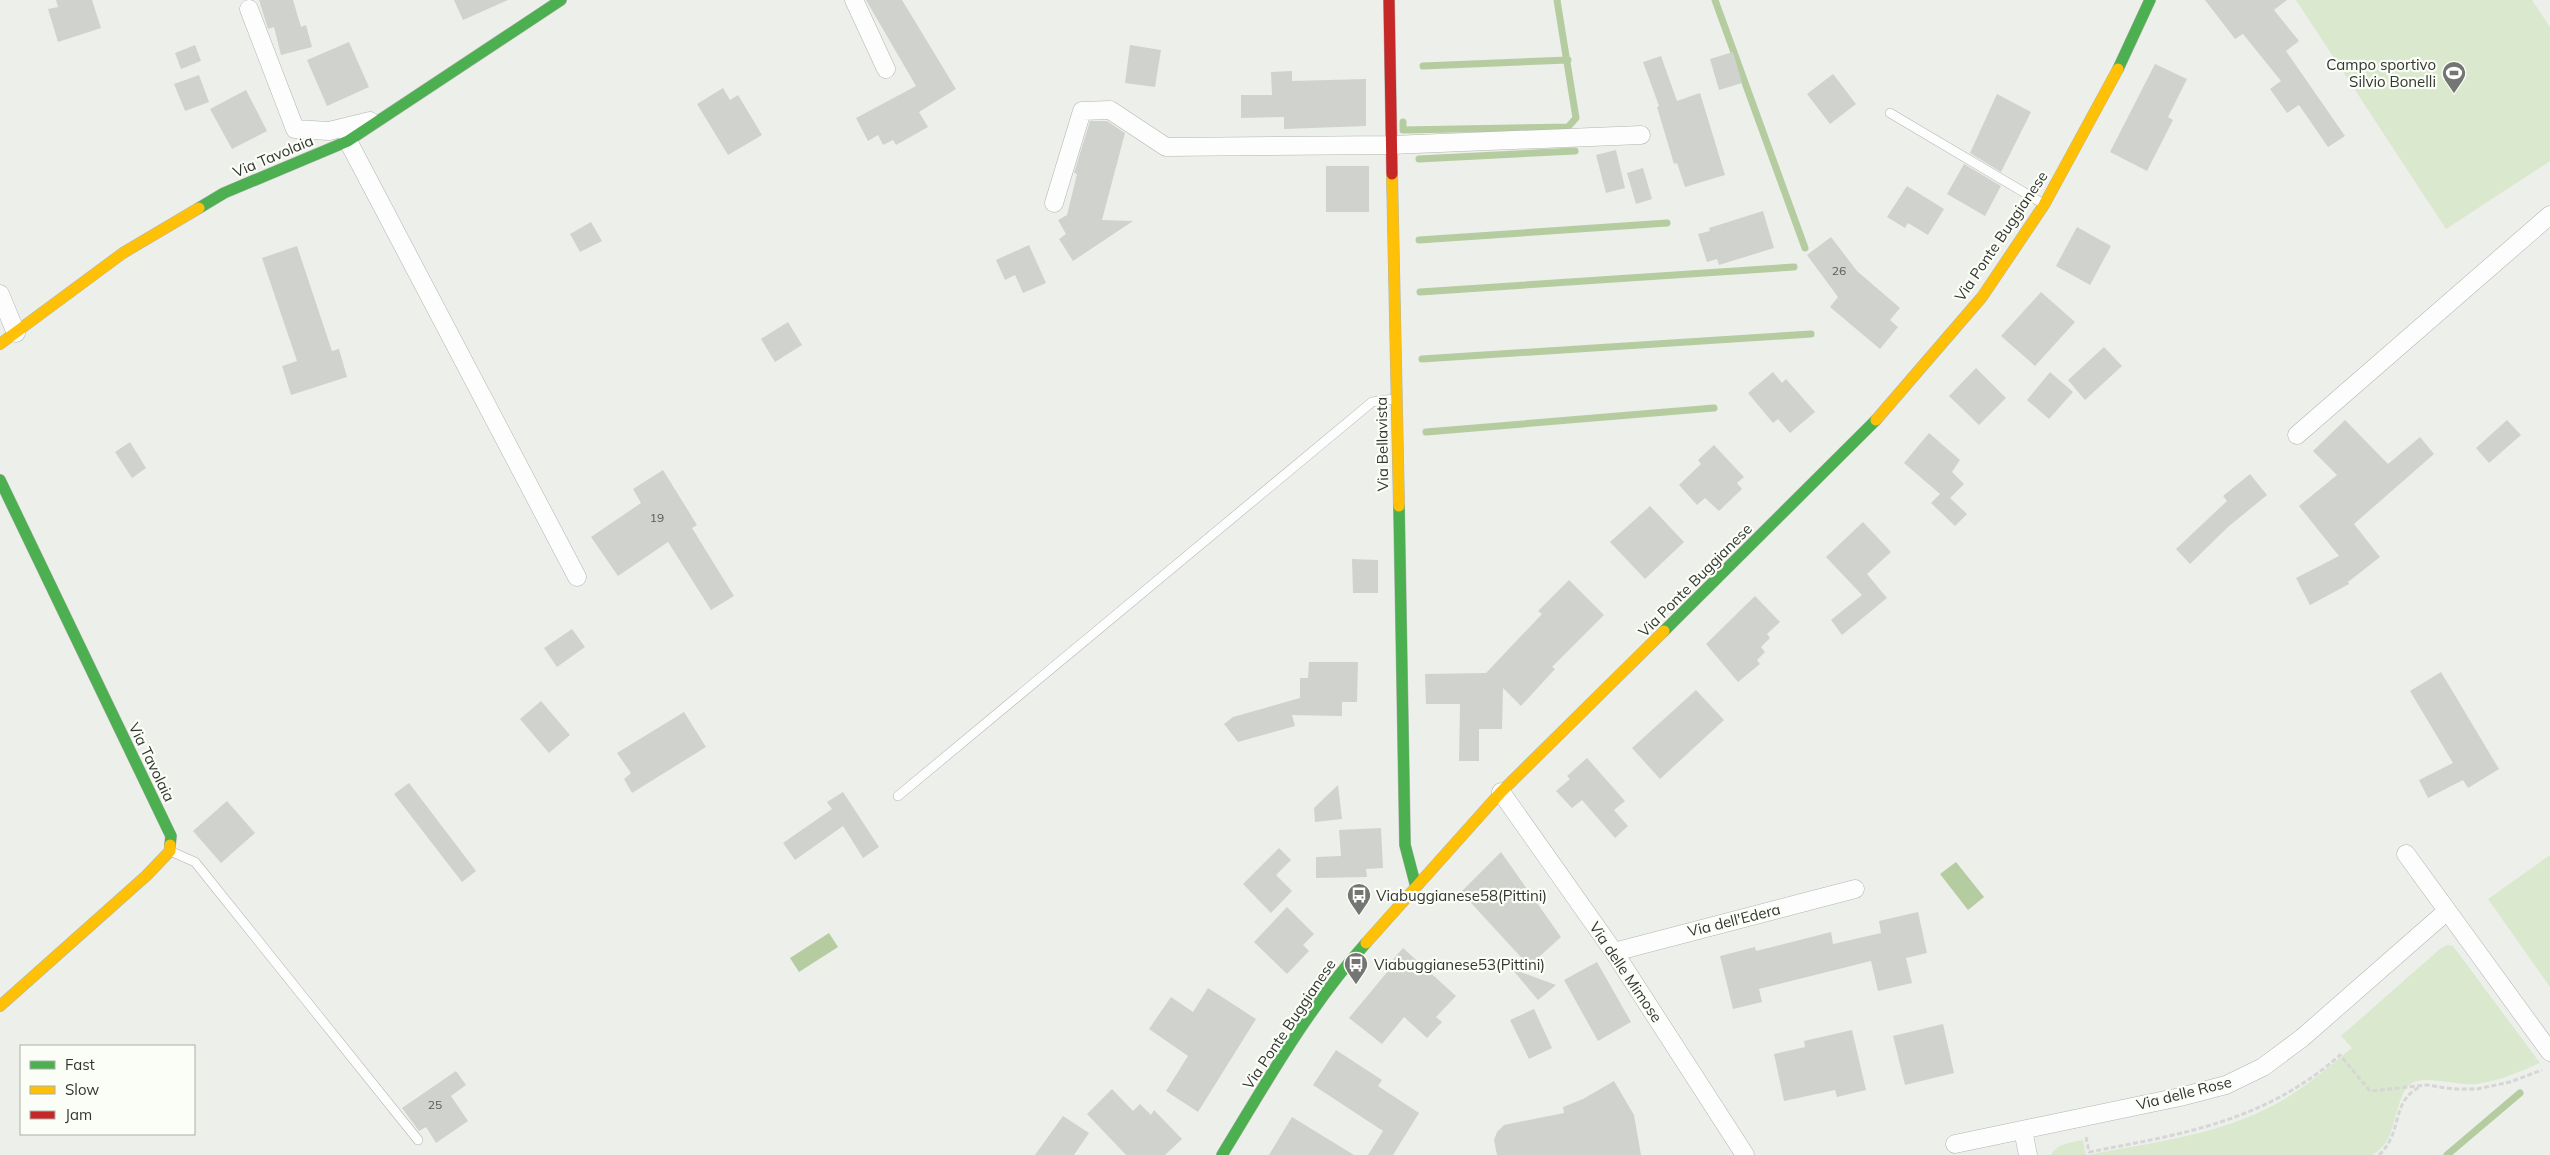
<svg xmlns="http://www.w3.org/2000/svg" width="2550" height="1155" viewBox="0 0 2550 1155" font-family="Mulish,sans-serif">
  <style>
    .green { fill: #dae8ce }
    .water { fill: #b5cca0 }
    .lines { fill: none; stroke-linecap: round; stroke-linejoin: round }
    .stream { stroke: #b5cca0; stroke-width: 7 }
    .building { fill: #d0d2ce }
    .lane-casing { stroke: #b2b4b0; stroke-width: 10 }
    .street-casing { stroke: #b2b4b0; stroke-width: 19 }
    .fast-casing { stroke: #b2b4b0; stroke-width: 12 }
    .slow-casing { stroke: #b2b4b0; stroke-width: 12 }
    .jam-casing { stroke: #b2b4b0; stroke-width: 12 }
    .path { stroke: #d6d6d6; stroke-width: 3; stroke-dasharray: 5 2.5; stroke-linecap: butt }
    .lane { stroke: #fcfdfc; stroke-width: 9 }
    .street { stroke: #fcfdfc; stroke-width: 18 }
    .fast { stroke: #4caf50; stroke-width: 11 }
    .slow { stroke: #ffc107; stroke-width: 11 }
    .jam { stroke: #c62828; stroke-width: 11 }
    .labels { text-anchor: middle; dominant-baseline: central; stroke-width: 4.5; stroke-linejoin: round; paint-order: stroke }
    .number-label { font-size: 12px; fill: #5a5c59 }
    .poi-label { font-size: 15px; fill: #333532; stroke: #fafef6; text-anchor: start }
    .street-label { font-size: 15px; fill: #333532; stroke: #fafef6 }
  </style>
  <rect width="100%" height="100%" fill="#edefeb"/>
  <!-- green -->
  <path class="green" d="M2296,0h236l18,27v134l-104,68z
    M2550,855v132l-62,-88z
    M2447,945l6,1 87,117c-21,9 -41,18 -64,21 -20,2 -49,-9 -64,-1 -15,8 -16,48 -28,62 -3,4 -8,7 -11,10h-285c60,-12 125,-19 180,-47 31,-15 57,-38 84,-60l-11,-12 99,-87z
    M2083,1140l3,15h-35c7,-12 19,-12 32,-15z"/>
  <!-- water -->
  <path class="water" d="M1956,862l28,35 -16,13 -28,-36z
    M829,933l9,14 -39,25 -9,-14z"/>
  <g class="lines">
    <!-- stream -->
    <path class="stream" d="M1715,0l90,248
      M1423,66l145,-6
      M1403,122v8l165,-3 8,-9 -19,-118
      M1419,159l156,-8
      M1419,240l248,-17
      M1420,292l374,-25
      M1422,359l389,-25
      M1426,432l288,-24
      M2447,1155l73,-62"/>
  </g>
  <!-- building -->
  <path class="building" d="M56,0h36l9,28 -43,14 -10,-33 10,-2z
    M259,0h34l8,27 5,-2 6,22 -31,8 -7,-28 -6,2z
    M454,0h54l-45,20z
    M866,0h36l54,89 -37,23 9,15 -32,18 -3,-5 -10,5 -5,-10 -10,6 -12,-23 60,-32z
    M2205,0h82l-13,10 25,31 -13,10 59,85 -17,11 -29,-42 -12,8 -17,-24 11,-8 -38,-47 -8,5z
    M349,42l20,45 -42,19 -20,-46z
    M195,45l6,16 -20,8 -6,-16z
    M1130,45l31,5 -6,37 -30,-4z
    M1733,52l9,31 -23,7 -9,-31z
    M1661,56l16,45 23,-8 25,82 -40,12 -8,-24 -3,1 -17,-57 2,-1 -16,-44z
    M2155,64l32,15 -19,38 5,3 -26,51 -37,-19z
    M1292,71v10l74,-2v47l-82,3v-12l-43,1v-23h31l-1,-23z
    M1833,74l23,30 -26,20 -23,-30z
    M199,75l10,27 -24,9 -11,-27z
    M723,88l7,12 8,-5 24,40 -34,20 -31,-51z
    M246,90l21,41 -35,18 -22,-40z
    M1997,94l34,18 -30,60 -31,-19z
    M1090,121h17l18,12 -23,87 31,1 -60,40 -14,-22 7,-5 -8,-14 9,-5 10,-41 -3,-1z
    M1616,150l9,38 -19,5 -10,-38z
    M1964,164l37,22 -16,30 -38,-22z
    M1326,166h43v46h-43z
    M1643,168l9,31 -16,5 -9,-31z
    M1907,186l37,23 -16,26 -20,-12 -3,5 -18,-11z
    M1763,211l11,37 -55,17 -2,-6 -10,3 -9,-28 12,-3 -1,-3z
    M591,222l11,19 -22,11 -10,-18z
    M2077,227l34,19 -21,39 -34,-19z
    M1831,237l26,34 43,37 -10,12 8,7 -18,22 -50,-42 8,-10 -31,-42z
    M1029,245l17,38 -23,10 -8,-18 -10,5 -9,-20z
    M297,246l35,105 7,-2 8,28 -56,18 -9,-29 15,-5 -35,-103z
    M2041,292l34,30 -40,44 -34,-30z
    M788,322l14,23 -27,17 -14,-23z
    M2104,347l18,19 -37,34 -17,-20z
    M1976,368l30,30 -27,27 -30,-29z
    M1773,372l9,11 4,-4 29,33 -25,21 -12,-14 -5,4 -25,-30z
    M2050,372l23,20 -24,27 -22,-19z
    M2345,420l43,44 32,-27 14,17 -80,70 26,33 -32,25 1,2 -39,21 -14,-27 43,-22 -40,-50 38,-31 -24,-24z
    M2507,420l14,15 -32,28 -13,-15z
    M1929,433l31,27 -8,12 12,12 -14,14 17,16 -12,12 -24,-23 9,-9 -36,-31z
    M130,442l16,26 -14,10 -17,-26z
    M1714,445l30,32 -7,6 5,6 -23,22 -14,-13 -8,7 -18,-20 22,-21 -3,-4z
    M663,470l34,55 -5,3 42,68 -23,14 -43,-68 -50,34 -27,-39 50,-34 -8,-14z
    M2250,474l17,21 -39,32 -38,37 -14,-15 51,-48 -4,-5z
    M1650,506l34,36 -39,37 -35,-37z
    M1863,522l28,30 -24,22 20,24 -45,37 -11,-15 31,-25 -36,-38z
    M1352,559l26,1v33h-25z
    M1569,580l35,35 -52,52 3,2 -34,37 -18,-18 -1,41h-23v32h-20l1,-57h-34l-1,-30 61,-1 56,-59 -4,-3z
    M1755,596l25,26 -13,12 3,4 -9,9 4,5 -8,8 3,4 -22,18 -32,-38z
    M572,629l13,18 -28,20 -13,-19z
    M1309,662h49l-1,40h-15v14l-50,-1 3,11 -57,16 -14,-18 9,-7 67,-19v-20h8z
    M2441,672l58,97 -31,19 -5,-8 -35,18 -9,-18 34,-17 -43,-72z
    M1696,690l28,30 -64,59 -28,-31z
    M541,701l29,34 -21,18 -29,-34z
    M684,712l22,35 -74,46 -8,-14 7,-6 -14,-20z
    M1587,758l38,43 -11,9 14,16 -13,12 -33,-38 -10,8 -16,-17 14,-12 -3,-3z
    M409,783l67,88 -14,11 -68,-88z
    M1338,785l4,34 -27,3 -1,-14z
    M843,792l36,55 -16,11 -20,-32 -48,34 -12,-17 49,-34 -5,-7z
    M227,801l28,32 -34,30 -28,-32z
    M1381,828l2,40 -17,1 1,8 -51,1v-21l25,-1 -2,-26z
    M1279,848l12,12 -15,15 16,16 -21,22 -28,-29z
    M1501,852l60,85 -32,29 -68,-74z
    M1287,907l27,27 -11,11 6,6 -22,23 -33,-32z
    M1918,912l9,41 -21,5 6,25 -34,8 -7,-30 -112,28 3,13 -29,7 -13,-53 35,-9 1,4 75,-19 2,12 48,-11 -2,-12z
    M1403,948l53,48 -20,21 6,5 -15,16 -23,-21 -22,27 -33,-26 44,-53 -3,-2z
    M1597,962l34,60 -33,19 -34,-61z
    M1512,969l44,16 -18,15z
    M1208,988l48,31 -58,93 -32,-21 22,-35 -39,-27 22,-32 22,15z
    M1534,1009l18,39 -23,11 -19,-39z
    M1943,1024l11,49 -49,12 -12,-49z
    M1852,1030l14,60 -29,7 -2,-7 -51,11 -10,-47 31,-7 -1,-6z
    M1336,1050l46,30 -4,6 41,27 -26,42h-25l15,-24 -70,-46z
    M456,1071l10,14 -15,11 17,25 -32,22 -10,-16 -7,4 -17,-23z
    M1614,1081l20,34 7,40h-144l-3,-15 3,-8 7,-7 60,-12 -1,-6 20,-8z
    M1112,1089l21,22 7,-7 11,11 3,-5 28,29 -17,16h-39l-39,-41z
    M1063,1116l26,17 -15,22h-39z
    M1292,1117l62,38h-85z"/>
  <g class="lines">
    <!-- lane casing -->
    <g class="lane-casing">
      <path id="lane" d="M1890,113l152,90
        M898,796l474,-394 22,-3
        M170,851l25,11 223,278"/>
    </g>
    <!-- street casing -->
    <g class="street-casing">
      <path id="street" d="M854,0l32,69
        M249,9l46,120 34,2 41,-10
        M348,141l229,436
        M1054,203l28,-92 28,-1 56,37 225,-2 250,-10
        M0,294l16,39
        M2297,435l253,-220
        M1501,792l113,160 131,203
        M2406,854l144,198
        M1614,952l241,-63
        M2023,1130l5,25
        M1955,1144l225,-47 46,-12 37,-18 39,-29 145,-127"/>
    </g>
    <!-- fast casing -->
    <g class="fast-casing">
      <path id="fast" d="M2118,69l32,-69
        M199,208l25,-15 124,-52 213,-141
        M0,480l171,356 -1,9
        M1399,506l6,339 11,42
        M1664,631l212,-211
        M1222,1155c44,-72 87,-149 144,-212"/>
    </g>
    <!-- slow casing -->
    <g class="slow-casing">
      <path id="slow" d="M1392,174l7,332
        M0,344l123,-91 76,-45
        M1876,420l106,-123 62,-92 74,-136
        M1366,943l135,-151 163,-161
        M0,1006l146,-130 24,-25v-6"/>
    </g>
    <!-- jam casing -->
    <g class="jam-casing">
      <path id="jam" d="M1389,0l3,174"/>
    </g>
    <!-- path -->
    <path class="path" d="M2086,1137l3,15c94,-18 177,-31 251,-97l30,36 57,-6 26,4h24l33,-7 32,-12
      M2379,1155c20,-19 15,-42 28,-58 3,-4 8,-7 12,-10"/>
    <!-- lane -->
    <use href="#lane" class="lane"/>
    <!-- street -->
    <use href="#street" class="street"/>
    <!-- fast -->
    <use href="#fast" class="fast"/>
    <!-- slow -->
    <use href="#slow" class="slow"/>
    <!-- jam -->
    <use href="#jam" class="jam"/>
  </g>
  <!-- icons -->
  <defs>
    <g id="stadium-pin" transform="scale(1.25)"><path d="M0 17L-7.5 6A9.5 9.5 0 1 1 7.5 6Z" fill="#747673" stroke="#fafef6"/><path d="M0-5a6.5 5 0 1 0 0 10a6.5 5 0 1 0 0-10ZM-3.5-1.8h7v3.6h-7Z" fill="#fff"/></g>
    <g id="bus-pin" transform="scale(1.25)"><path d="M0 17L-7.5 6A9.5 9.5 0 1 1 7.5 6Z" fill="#747673" stroke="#fafef6"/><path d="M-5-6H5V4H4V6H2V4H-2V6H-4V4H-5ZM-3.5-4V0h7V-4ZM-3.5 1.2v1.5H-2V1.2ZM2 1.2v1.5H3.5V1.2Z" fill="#fff"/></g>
  </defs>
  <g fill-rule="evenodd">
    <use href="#stadium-pin" x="2454" y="73"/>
    <use href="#bus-pin" x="1359" y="895"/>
    <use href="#bus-pin" x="1356" y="964"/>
  </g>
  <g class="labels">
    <!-- number labels -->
    <g class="number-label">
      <text x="1839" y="270">26</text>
      <text x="657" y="517">19</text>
      <text x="435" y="1104">25</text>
    </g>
    <!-- poi labels -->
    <g class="poi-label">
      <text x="2436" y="64" text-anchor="end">Campo sportivo<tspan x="2436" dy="17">Silvio Bonelli</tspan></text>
      <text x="1376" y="895">Viabuggianese58(Pittini)</text>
      <text x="1374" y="964">Viabuggianese53(Pittini)</text>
    </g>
    <!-- street labels -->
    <g class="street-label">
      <text transform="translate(273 156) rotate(-23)">Via Tavolaia</text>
      <text transform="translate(2001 236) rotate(-56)">Via Ponte Buggianese</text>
      <text transform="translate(1382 444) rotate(-91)">Via Bellavista</text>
      <text transform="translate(1695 580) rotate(-45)">Via Ponte Buggianese</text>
      <text transform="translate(152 762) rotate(64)">Via Tavolaia</text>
      <text transform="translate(1734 920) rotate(-14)">Via dell'Edera</text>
      <text transform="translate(1626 972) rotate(56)">Via delle Mimose</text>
      <text transform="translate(1289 1024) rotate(-56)">Via Ponte Buggianese</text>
      <text transform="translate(2184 1093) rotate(-14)">Via delle Rose</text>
    </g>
  </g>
  <!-- legend -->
  <rect x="20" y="1045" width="175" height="90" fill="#fafef6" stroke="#aaaea8"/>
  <rect x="30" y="1061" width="25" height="8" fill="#4caf50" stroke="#aaaea8"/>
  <text x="65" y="1070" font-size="15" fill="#333532">Fast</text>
  <rect x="30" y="1086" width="25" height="8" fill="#ffc107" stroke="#aaaea8"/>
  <text x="65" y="1095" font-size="15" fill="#333532">Slow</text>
  <rect x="30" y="1111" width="25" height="8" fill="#c62828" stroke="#aaaea8"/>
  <text x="65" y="1120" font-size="15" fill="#333532">Jam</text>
</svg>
